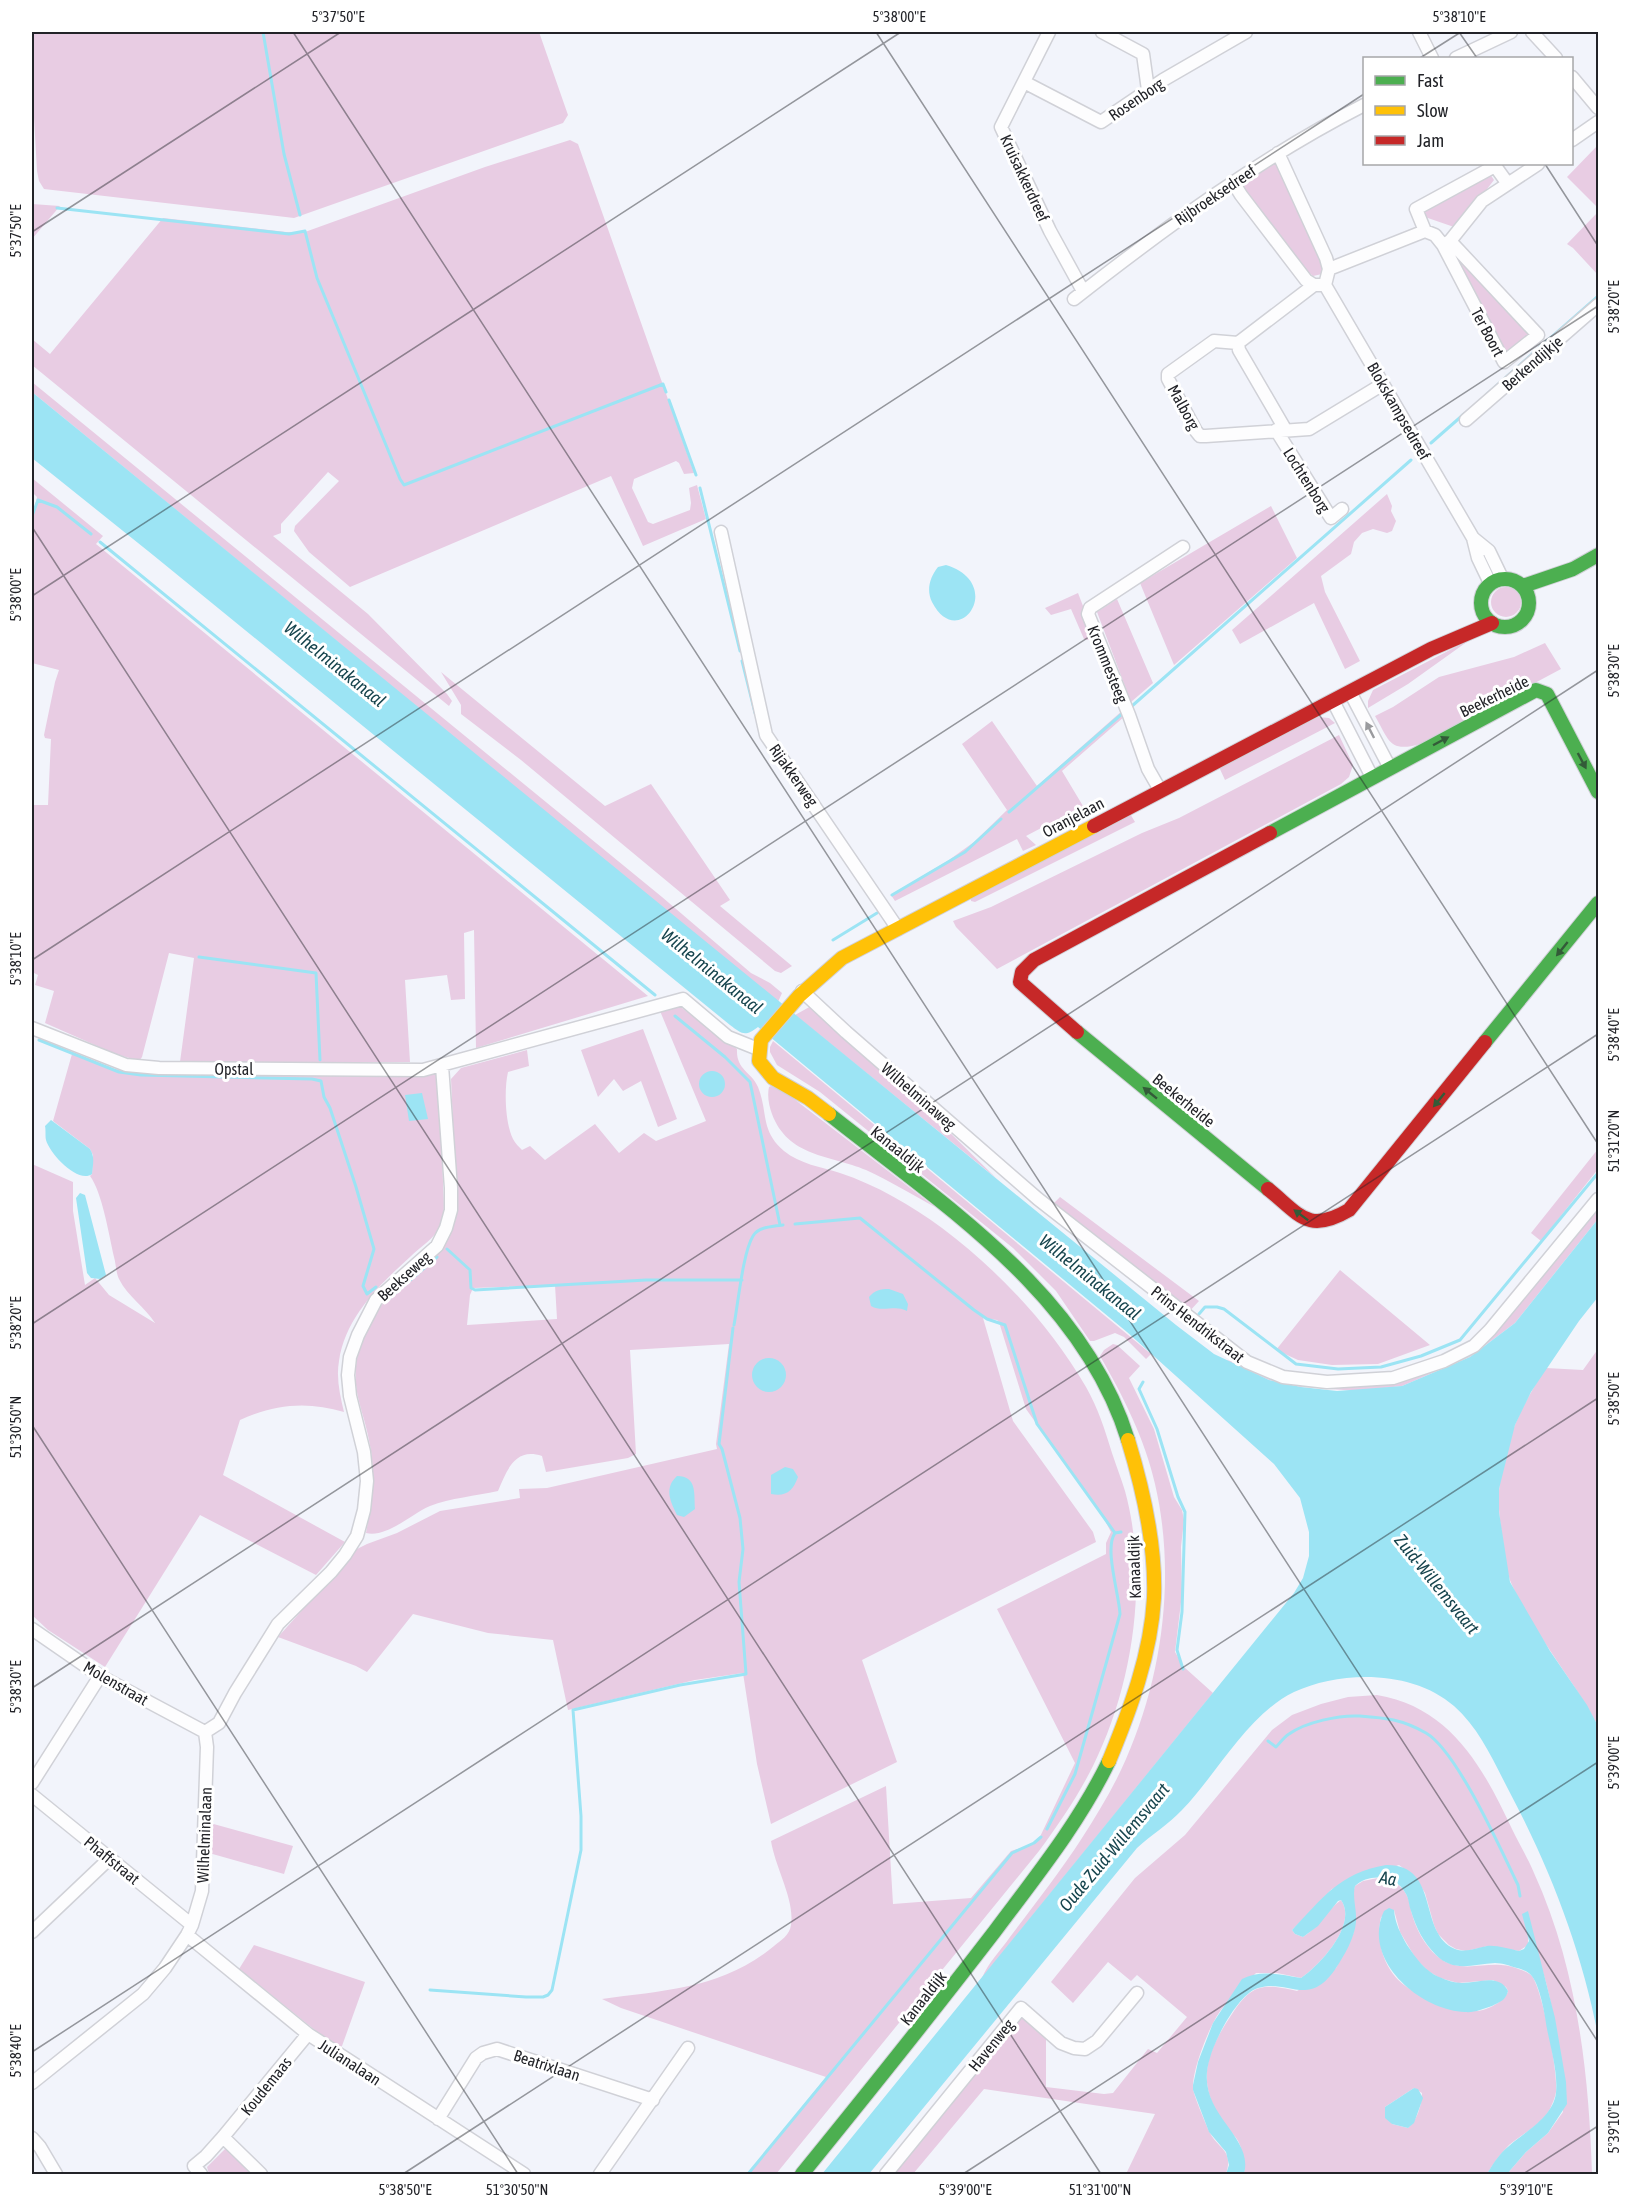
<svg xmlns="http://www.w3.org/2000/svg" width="1630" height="2206" viewBox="0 0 1630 2206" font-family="'Asap Condensed',sans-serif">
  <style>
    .green { fill: #e8cce3; fill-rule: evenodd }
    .water { fill: #9ce4f4 }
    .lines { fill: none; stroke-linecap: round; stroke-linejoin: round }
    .stream { stroke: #9ce4f4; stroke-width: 3 }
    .street-casing { stroke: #d0d1d7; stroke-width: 15 }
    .fast-casing { stroke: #d0d1d7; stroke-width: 16 }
    .slow-casing { stroke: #d0d1d7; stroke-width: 16 }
    .jam-casing { stroke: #d0d1d7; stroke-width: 16 }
    .street { stroke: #fdfdfe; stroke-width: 12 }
    .fast { stroke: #4caf50; stroke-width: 14 }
    .slow { stroke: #ffc107; stroke-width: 14 }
    .jam { stroke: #c62828; stroke-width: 14 }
    .oneway { fill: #9a9b9e }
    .oneway2 { fill: #335b38 }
    .ticks { fill: none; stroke: #222328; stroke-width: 1.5; stroke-opacity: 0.45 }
    .labels { text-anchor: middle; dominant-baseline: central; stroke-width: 6; stroke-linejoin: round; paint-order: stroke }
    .street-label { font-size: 16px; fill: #222328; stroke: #fff }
    .water-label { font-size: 18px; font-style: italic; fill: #17454e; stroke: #fff }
    .neatline { fill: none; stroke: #222328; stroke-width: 2 }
    .ticks-label { font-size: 15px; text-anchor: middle; fill: #222328 }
  </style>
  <rect width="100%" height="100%" fill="#f2f4fb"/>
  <!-- green -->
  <path class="green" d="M32,32h507l29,83 -5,8 -269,95 -250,-29 -5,-8 -2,-10 -5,-89z
    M570,140l8,4 116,329 -10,1 -5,-11 -3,-2 -42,18 -2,9 16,34 5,2 37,-14 1,-7 -2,-15 8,-3 9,34 -63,27 -32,-70 -261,111 -41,-35 -15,-21 1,-5 44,-45 -11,-9 -47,52v9l-8,3 95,78 79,80 5,7 -3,5 -417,-341v-26l18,15 113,-136 123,14h19l180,-65z
    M1598,145v63l-31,-31z
    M1272,162l8,3 42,100v9l-9,2 -5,-4 -65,-83 1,-8z
    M1490,174l4,6 -35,45 -5,2 -29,-10 -1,-9z
    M32,204l28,2 -28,33z
    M1598,212v63l-25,-27 -6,-4z
    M1453,252l79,81 -26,23z
    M32,382l630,515 89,76 19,10 12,10 -4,9 -746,-610z
    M32,478l71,58 -7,8 552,452 -172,52 -2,-118 -10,3 1,66 -14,1 -4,-25 -42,5 5,82h-230l14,-104 -25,-5 -27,104 -3,4 -26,-8 -68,-30 9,-32 -19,-6 3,-10 -6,-3v-167h16l3,-66 -6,-1 -1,-3 11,-53 4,-12 -27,-7v-144l5,-22 -5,-5z
    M1387,494l5,12 -1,5 5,10 -4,10 -5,2 -14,-4 -11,4 -8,9 -3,12 -30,22 4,16 35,69 -15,8 -31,-66 -74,41 -8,-14z
    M1271,506l26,52 -123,107 -34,-82z
    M1491 602a15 15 0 1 1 30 0a15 15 0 1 1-30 0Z
    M1078,593l17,44 -7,3 -4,-1 -13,-30 -20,6 -6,-7z
    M1117,599l36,84 -22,19 -34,-90z
    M1471,639l-63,45 -40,24v-7l5,-11z
    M1545,643l16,26 -141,75c-31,9 -31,-4 -45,-28l18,-9 46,-30 75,-20z
    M441,672l164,134 46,-22 79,116 -10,6 72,60 -11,7 -6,-2 -254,-211 -60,-46v-9z
    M1123,710l2,6 -63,55 21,35 -57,30 10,9 -13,6 -6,-12 -122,62 -4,-6 58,-35 25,-18 33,-32 -45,-66 30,-23 45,65z
    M1318,717l11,1 6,5 -110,57 -6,-13z
    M1339,735l14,30 -4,12 -8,7 -344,185 -41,-42 -3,-6 38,-14 151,-74 37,-15z
    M1129,812l6,10 -160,80 -4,-1v-3z
    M678,1005l59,44c-1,21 14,22 21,38 10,24 2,44 26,64 16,13 37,16 56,22 36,12 71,32 102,55 58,44 107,96 144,159 12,21 19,43 26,66 4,12 9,25 13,38 24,88 8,194 -32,275 -15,30 -34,58 -54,85l-263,323h-28l78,-97 -205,-69 -19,-9c63,-9 120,-10 172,-53 6,-5 16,-11 17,-21 4,-25 -16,-58 -20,-84l115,-55 7,118 78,-6 40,-47 23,-7 4,-3 37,-78 -78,-154 109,-55v-11l5,-11 -8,-15 -77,-108 -27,-87 -2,-2 -14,-2 30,103 80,111 3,10 -234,118 35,102 -126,62 -14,-60 -14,-91 -48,7 -127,30 -15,-70 -65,-7 -75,-19 -46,58 -11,-6 -78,-29 79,-88 10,-5 30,-11 43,-22 80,-13 -1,-9 28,-1 170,-39 -1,-5 13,-100 -99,6 6,104 -8,4 -82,14 -4,-16c-27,-9 -35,14 -44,35 -22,5 -48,7 -68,15 -19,8 -43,32 -64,27 5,-28 9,-55 5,-82 -7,-47 -25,-62 -9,-112 18,-54 81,-72 95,-126l-6,-134 10,-11 66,-18 2,16 -21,6c-4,17 -3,51 5,67 2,4 6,8 9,11l8,-4 15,14 50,-36 24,29 25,-20 12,8 50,-20 -46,-110zM555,1285l2,34 -90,6 3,-30 3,-7z
    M813,1005l122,113 61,60 -201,-163z
    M643,1029l34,90 -19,8 -17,-46 -18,10 -9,-12 -16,18 -17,-47z
    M773,1041l378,313 -5,5 -22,-22 -9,-4 -21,8h-4l-34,-50 -43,-43 -193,-156 -43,-27 -7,-13v-5z
    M72,1054l41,15 59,6h219l46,-3c2,37 5,73 6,110 0,13 3,30 -2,42 -5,14 -21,23 -31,33 -31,28 -65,61 -71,104 -3,17 1,34 5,51 -36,-11 -70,-8 -104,8l-17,55 122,67 -29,33 -116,-60 -95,152 -57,-37 -16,-15v-451l41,18v29l12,74 10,-7 14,17 46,28c-10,-16 -27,-26 -36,-44 -3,-6 -3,-15 -5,-22 -5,-22 -12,-65 -24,-81l2,-2 1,-19 -3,-6 -37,-28z
    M771,1086l14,6 150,115c-22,-12 -45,-26 -69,-37 -36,-15 -78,-13 -94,-56 -3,-8 -5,-18 -3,-27z
    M1598,1149v20l-57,72 -10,-8z
    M1060,1197l139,104 -12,13 -134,-110z
    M1598,1201v18l-83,104 -45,34 -68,29 -44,5 -57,-4 -32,-7 -46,-20 11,1 35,16 36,10 37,1 53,-5 61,-23z
    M1340,1270l90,75 -52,19 -46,1 -34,-5 -22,-10z
    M1113,1344l4,1 23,21 -11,12 25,51 20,68 8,13 2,10 -3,27 1,47 -7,58 9,15 29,26 -231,285c6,-15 19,-28 28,-41 24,-32 50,-65 72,-99 16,-25 32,-51 44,-79 37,-84 50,-185 29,-275 -10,-45 -32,-88 -55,-128l4,-6z
    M1598,1349v377c-26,-49 -63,-90 -86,-141 -6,-13 -7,-30 -9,-44 -3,-17 -5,-33 -4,-50 2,-44 23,-87 47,-123l37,2z
    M1377,1695c73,12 106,72 135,134 7,15 16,29 22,44 43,94 55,200 58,301h-85l19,-22 22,-19 15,-21c-5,-61 -7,-122 -35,-177v10l-9,6 -31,-5 -22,5 -10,-2 -7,-4 -11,-11 -4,-9 -9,-32 -10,-16 -16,-12 -67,24 -40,41 3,4 8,3c16,-10 23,-26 38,-37 17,24 -21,65 -40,78l-24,-5h-21c-12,12 -25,24 -35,37 -11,14 -29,60 -28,78 0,6 13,36 16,43 9,19 25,18 17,43h-100l29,-60 -171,-25 -71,85h-23l132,-158 24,18v53l58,7 9,-1 35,-44 9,4 30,-36 -50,-42 -6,6 -23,-19 -35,41 -22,-21 84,-104 50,-43 87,-105 20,-15 29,-11 27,-7z
    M210,1823l83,23 -9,28 -75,-21z
    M1383,1877c9,3 20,9 24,19 3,5 3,12 5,18 4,15 13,32 25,42 24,21 52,2 79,12 5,2 12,4 16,8 11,16 26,96 24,116 -1,6 -4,12 -6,17 -8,15 -29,26 -41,36 -9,9 -16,19 -22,29h-243c1,-8 -1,-23 -5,-31 -2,-6 -10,-12 -14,-18 -31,-43 -19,-73 9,-114 19,-28 31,-27 63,-20l39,-23 18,-36 -1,-39 2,-7 8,-5zM1394,1910l6,22 16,27 12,12 12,7 18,5 35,-3 13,7 2,4c-2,10 -23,21 -33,20 -9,0 -22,-7 -31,-10 -10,-3 -21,-6 -30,-10 -28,-13 -39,-47 -33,-74zM1414,2088l8,5c0,11 -5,28 -14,35l-16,-4 -7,-17z
    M254,1945l111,37 -23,64 -3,2 -13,-9 -87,-70z
    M226,2148l3,1 26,25h-46l-2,-7z"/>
  <!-- water -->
  <path class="water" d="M32,392l1144,933 38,29 55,26 32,7 36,4 65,-5 68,-29 45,-34 83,-104v78l-19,24 -48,71 -16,33 -16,64v23l11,70 40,69 37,54 11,21v309c-17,-87 -48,-167 -90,-246 -15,-29 -29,-61 -54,-83 -41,-36 -113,-36 -160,-14 -47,23 -77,82 -112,118 -13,14 -31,25 -45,38l-268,326h-47l472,-581 9,-15 6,-22v-24l-9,-34 -26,-34 -147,-132 -369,-305c-13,10 -16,7 -28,-2l-577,-470 -121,-97z
    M946,565c61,19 12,88 -14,37 -6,-12 -2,-25 6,-35z
    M699 1084a13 13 0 1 1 26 0a13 13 0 1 1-26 0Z
    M422,1093l6,26 -19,2 -4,-26z
    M51,1120l39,29c5,8 3,15 2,25 -14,10 -42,-20 -46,-34 -1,-4 0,-10 -1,-14z
    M80,1193l5,2 21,80 -6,4 -9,-1 -4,-5 -11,-75z
    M889,1289l14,5 5,10 -1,7c-12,-7 -24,2 -36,-5l-2,-9c6,-7 11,-8 20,-8z
    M752 1375a17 17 0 1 1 34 0a17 17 0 1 1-34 0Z
    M785,1467l8,2 5,8c-5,14 -12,20 -27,17v-19z
    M677,1476c20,0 17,17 18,33l-11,8 -7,-2c-7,-14 -13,-27 0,-39z
    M1386,1865c55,-1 31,68 69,84 11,4 21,-1 32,-3 10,-1 22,3 32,5l5,-2 5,-8 -7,-27 6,-3 27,107 11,64 1,22 -19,29 -22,19 -19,22h-20c6,-10 12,-20 22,-28 17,-15 44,-29 47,-53 2,-20 -5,-44 -9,-64 -2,-13 -7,-46 -17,-55 -3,-3 -9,-5 -13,-6 -7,-2 -14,-5 -22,-5 -22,1 -41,10 -59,-8 -12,-12 -20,-27 -25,-44 -2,-5 -2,-12 -5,-17 -9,-18 -36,-22 -51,-8 -3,11 2,24 1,36 -1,15 -12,34 -20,46 -27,41 -48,10 -78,20 -20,6 -43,51 -48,70 -18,55 45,76 34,116h-18l3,-9 -3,-13 -17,-20 -16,-42v-5l5,-23 15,-39 29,-44c19,-10 39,-4 59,-1 19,-13 57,-54 40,-78l-3,1 -20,25 -15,11 -8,-3 -3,-4c31,-32 47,-57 94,-65z
    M1389,1908l5,2c1,14 7,24 13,35 9,13 18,26 32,32 7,3 16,6 23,6 16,0 37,-10 46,8 -2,9 -8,11 -16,15 -9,3 -18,7 -27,6 -46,-2 -104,-53 -81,-101z
    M1414,2088l4,1 5,9 -9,25 -6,5 -16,-4 -7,-6v-11z"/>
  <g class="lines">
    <!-- stream -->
    <path class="stream" d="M263,32l21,122 16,61
      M57,208l232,26 16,-3 12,47 83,201 4,6 259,-101 3,8
      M1487,394l111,-98
      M669,400l27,75
      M1431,443l33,-29
      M700,488l40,163
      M32,516l6,-16 19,7 34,27
      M100,542l555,453
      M742,661l13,52
      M1132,706l279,-246
      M1009,812l114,-99
      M892,895l73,-43 36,-33
      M833,940l44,-27
      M199,957l117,16 4,87
      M675,1016l50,41 25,25 30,143
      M39,1040l80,32 22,3 171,4 9,2 3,16 6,11 26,79 18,62 -11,37 4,8 9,-7
      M795,1224l65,-6 114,92 13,9 18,6 32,99 78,109
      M447,1249l23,21 1,18 4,2 171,-10h96
      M388,1299l49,-42
      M1199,1314l6,-7h12l7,2 72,55 42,5 43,-2 40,-11 39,-16 138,-167
      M734,1325c4,-21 9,-73 19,-89 5,-9 20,-10 30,-11
      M1143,1382l-4,7 18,40 21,68 7,15 -3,100 -5,38 6,19
      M1268,1741l8,6c4,-4 8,-10 13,-13 17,-12 50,-19 70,-18 27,2 42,3 67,17 31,18 75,117 92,152l2,11
      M1047,1829l28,-55 45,-160c-1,-20 -16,-66 -5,-81l6,-1
      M430,1990l96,7h17l5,-2 4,-5 29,-140v-34l-8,-106 107,-25 66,-11 -7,-92 4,-33 -3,-31 -18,-69 -3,-5 14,-116
      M748,2174l264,-321 22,-10 7,-6"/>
    <!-- street casing -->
    <g class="street-casing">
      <path id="street" d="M1049,32l-48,95 49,104 33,60
        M1102,32l41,22 5,36
        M1419,32l13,26
        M1532,32l24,26
        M1456,58l55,-26
        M1572,77l26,31
        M1024,82l77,40 62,-42 83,-48
        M1572,140l26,-18
        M1278,153l48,105 3,11 -4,16 148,253 5,20 12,25
        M1233,182l8,13 65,85 8,5h7
        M1425,231l-9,-22 79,-43 13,18
        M1443,245l61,117 34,-27 -88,-94
        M1329,269l96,-38 10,4 8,10 7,-4 32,-40 56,-37
        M1314,285l-76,58 -24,-2 -46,33v5l28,52 4,5h6l103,-7 74,-45
        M1074,299c92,-72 186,-141 290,-194
        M1238,343l1,7 46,79
        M1466,420l132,-115
        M1276,430l55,88 11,-9
        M721,532l45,203 132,194
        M1473,538l16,13 13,27
        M1350,692l40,76
        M1333,701l39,76
        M1160,790l-12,-21 -19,-54 -41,-101 2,-6 93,-61
        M802,991l44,41 192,167 209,163 36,15 44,5 66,-4 51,-17 30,-15 16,-16 108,-131
        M32,1028l94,37 33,3 264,2 260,-71 45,38 30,12
        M32,1629l68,47 105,56
        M205,1732l14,-9 16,-30 43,-69 53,-52 14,-17 12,-19 7,-26 3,-29 -3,-29 -14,-56 -2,-21 2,-18 8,-22 18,-35 61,-54 9,-18 5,-18v-22l-9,-122
        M32,1783l68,-107
        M32,1795l160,130
        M32,1932l78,-74
        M187,1935l121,99 216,140
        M32,2083l111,-89 22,-26 22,-33 5,-10 10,-34 5,-144 -2,-15
        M438,2119l38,-61 7,-5 14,-4 156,51
        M223,2137l38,37
        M32,2138l8,9 16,27
        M201,2174l-7,-8 12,-10 17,-19 85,-103
        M600,2174l88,-126
        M886,2174l135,-166 40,35 13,5 11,1 12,-8 40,-48"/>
    </g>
    <!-- fast casing -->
    <g class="fast-casing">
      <path id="fast" d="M1481 603a24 24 0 1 1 48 0a24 24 0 1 1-48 0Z
        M1523,586l50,-17 25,-14
        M1270,833l266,-143 11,4 51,98
        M1077,1032l191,157
        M1485,1042l113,-139
        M829,1114c113,90 254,180 299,326
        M802,2174c65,-80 130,-161 193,-243 41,-55 84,-108 114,-170"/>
    </g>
    <!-- slow casing -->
    <g class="slow-casing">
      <path id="slow" d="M829,1114l-21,-16 -35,-20 -14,-17 2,-21 38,-44 43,-38 252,-132
        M1109,1761c21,-51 42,-107 45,-163 2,-52 -11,-109 -26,-158"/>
    </g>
    <!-- jam casing -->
    <g class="jam-casing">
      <path id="jam" d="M1094,826l337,-177 61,-26
        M1077,1032l-57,-50 2,-10 12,-12 236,-127
        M1268,1189c32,26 40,45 81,21l136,-168"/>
    </g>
    <!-- street -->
    <use href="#street" class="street"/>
    <!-- fast -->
    <use href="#fast" class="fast"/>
    <!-- slow -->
    <use href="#slow" class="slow"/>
    <!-- jam -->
    <use href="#jam" class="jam"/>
  </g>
  <!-- one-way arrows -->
  <defs><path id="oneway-solid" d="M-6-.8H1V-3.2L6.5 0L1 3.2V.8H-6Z" transform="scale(1.5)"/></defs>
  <use class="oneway" href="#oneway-solid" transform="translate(1370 730) rotate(-117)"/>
  <g class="oneway2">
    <use href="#oneway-solid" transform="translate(1441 741) rotate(-28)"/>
    <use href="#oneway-solid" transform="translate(1582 761) rotate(62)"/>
    <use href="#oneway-solid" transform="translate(1562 949) rotate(129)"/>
    <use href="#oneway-solid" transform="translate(1150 1093) rotate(-141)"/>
    <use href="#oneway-solid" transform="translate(1439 1100) rotate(129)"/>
    <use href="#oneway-solid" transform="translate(1301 1215) rotate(-143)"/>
  </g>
  <!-- ticks -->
  <path class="ticks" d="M293,32l1305,2010M876,32l722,1112M1459,32l18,26M1420,58l41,-26M1545,164l53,82M32,232l309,-200M32,527l1069,1647M32,596l869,-564M32,960l1332,-866M32,1324l1566,-1018M32,1425l486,749M32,1688l1566,-1018M32,2052l1566,-1018M403,2174l1195,-776M963,2174l635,-412M1523,2174l75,-48"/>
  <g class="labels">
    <!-- street labels -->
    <g class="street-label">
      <text transform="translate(1136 99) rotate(-34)">Rosenborg</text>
      <text transform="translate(1025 178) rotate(65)">Kruisakkerdreef</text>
      <text transform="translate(1215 195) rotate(-34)">Rijbroeksedreef</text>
      <text transform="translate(1488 332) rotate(62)">Ter Boort</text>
      <text transform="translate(1532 363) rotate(-41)">Berkendijkje</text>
      <text transform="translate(1184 407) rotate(61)">Malborg</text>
      <text transform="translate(1399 411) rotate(60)">Blokskampsedreef</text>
      <text transform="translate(1307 480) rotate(58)">Lochtenborg</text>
      <text transform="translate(1108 664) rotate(68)">Krommesteeg</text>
      <text transform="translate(1494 696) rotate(-26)">Beekerheide</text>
      <text transform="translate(794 775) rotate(55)">Rijakkerweg</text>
      <text transform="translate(1073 817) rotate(-28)">Oranjelaan</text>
      <text x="234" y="1069">Opstal</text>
      <text transform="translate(919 1096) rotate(41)">Wilhelminaweg</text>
      <text transform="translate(1184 1100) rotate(39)">Beekerheide</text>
      <text transform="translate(898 1149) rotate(39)">Kanaaldijk</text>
      <text transform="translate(404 1276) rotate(-42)">Beekseweg</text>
      <text transform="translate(1198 1324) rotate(38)">Prins Hendrikstraat</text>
      <text transform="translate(1134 1567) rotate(-92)">Kanaaldijk</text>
      <text transform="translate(116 1683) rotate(30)">Molenstraat</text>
      <text transform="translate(204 1835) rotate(-88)">Wilhelminalaan</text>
      <text transform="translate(112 1860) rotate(39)">Phaffstraat</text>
      <text transform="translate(923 1998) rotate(-52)">Kanaaldijk</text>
      <text transform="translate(991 2045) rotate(-51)">Havenweg</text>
      <text transform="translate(350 2062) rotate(33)">Julianalaan</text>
      <text transform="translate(547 2065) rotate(18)">Beatrixlaan</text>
      <text transform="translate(266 2086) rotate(-51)">Koudemaas</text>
    </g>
    <!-- water labels -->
    <g class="water-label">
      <text transform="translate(335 664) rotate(39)">Wilhelminakanaal</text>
      <text transform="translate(712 971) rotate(39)">Wilhelminakanaal</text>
      <text transform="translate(1090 1277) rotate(39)">Wilhelminakanaal</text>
      <text transform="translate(1437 1584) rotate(51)">Zuid-Willemsvaart</text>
      <text transform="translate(1114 1847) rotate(-50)">Oude Zuid-Willemsvaart</text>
      <text transform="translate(1388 1878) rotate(10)">Aa</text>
    </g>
  </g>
  <!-- border -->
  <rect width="1630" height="2206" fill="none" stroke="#ffffff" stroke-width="66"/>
  <!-- legend -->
  <rect x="1363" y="57" width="210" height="108" fill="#ffffff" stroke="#a7a7a9" stroke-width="1.5"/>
  <rect x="1375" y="76" width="30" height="9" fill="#4caf50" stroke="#a7a7a9" stroke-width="1.5"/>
  <text x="1417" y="87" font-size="18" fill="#222328">Fast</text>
  <rect x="1375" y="106" width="30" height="9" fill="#ffc107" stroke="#a7a7a9" stroke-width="1.5"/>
  <text x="1417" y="117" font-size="18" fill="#222328">Slow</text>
  <rect x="1375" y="136" width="30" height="9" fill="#c62828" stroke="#a7a7a9" stroke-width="1.5"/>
  <text x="1417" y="147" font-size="18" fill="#222328">Jam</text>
  <rect x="33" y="33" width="1564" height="2140" class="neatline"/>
  <g class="ticks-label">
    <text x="338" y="22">5°37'50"E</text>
    <text x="899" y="22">5°38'00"E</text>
    <text x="1459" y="22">5°38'10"E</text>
    <text transform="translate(16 231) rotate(-90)" y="5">5°37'50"E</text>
    <text transform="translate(1614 307) rotate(-90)" y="5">5°38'20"E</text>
    <text transform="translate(16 595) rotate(-90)" y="5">5°38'00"E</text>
    <text transform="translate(1614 671) rotate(-90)" y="5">5°38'30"E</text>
    <text transform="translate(16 959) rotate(-90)" y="5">5°38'10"E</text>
    <text transform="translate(1614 1035) rotate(-90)" y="5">5°38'40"E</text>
    <text transform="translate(1614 1141) rotate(-90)" y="5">51°31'20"N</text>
    <text transform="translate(16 1323) rotate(-90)" y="5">5°38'20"E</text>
    <text transform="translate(1614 1399) rotate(-90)" y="5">5°38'50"E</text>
    <text transform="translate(16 1427) rotate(-90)" y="5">51°30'50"N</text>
    <text transform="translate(16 1687) rotate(-90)" y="5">5°38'30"E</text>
    <text transform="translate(1614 1763) rotate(-90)" y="5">5°39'00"E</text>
    <text transform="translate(16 2051) rotate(-90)" y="5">5°38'40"E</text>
    <text transform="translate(1614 2127) rotate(-90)" y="5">5°39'10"E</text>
    <text x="405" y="2195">5°38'50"E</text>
    <text x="517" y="2195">51°30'50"N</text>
    <text x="965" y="2195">5°39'00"E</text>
    <text x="1100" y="2195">51°31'00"N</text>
    <text x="1526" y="2195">5°39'10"E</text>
  </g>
</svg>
